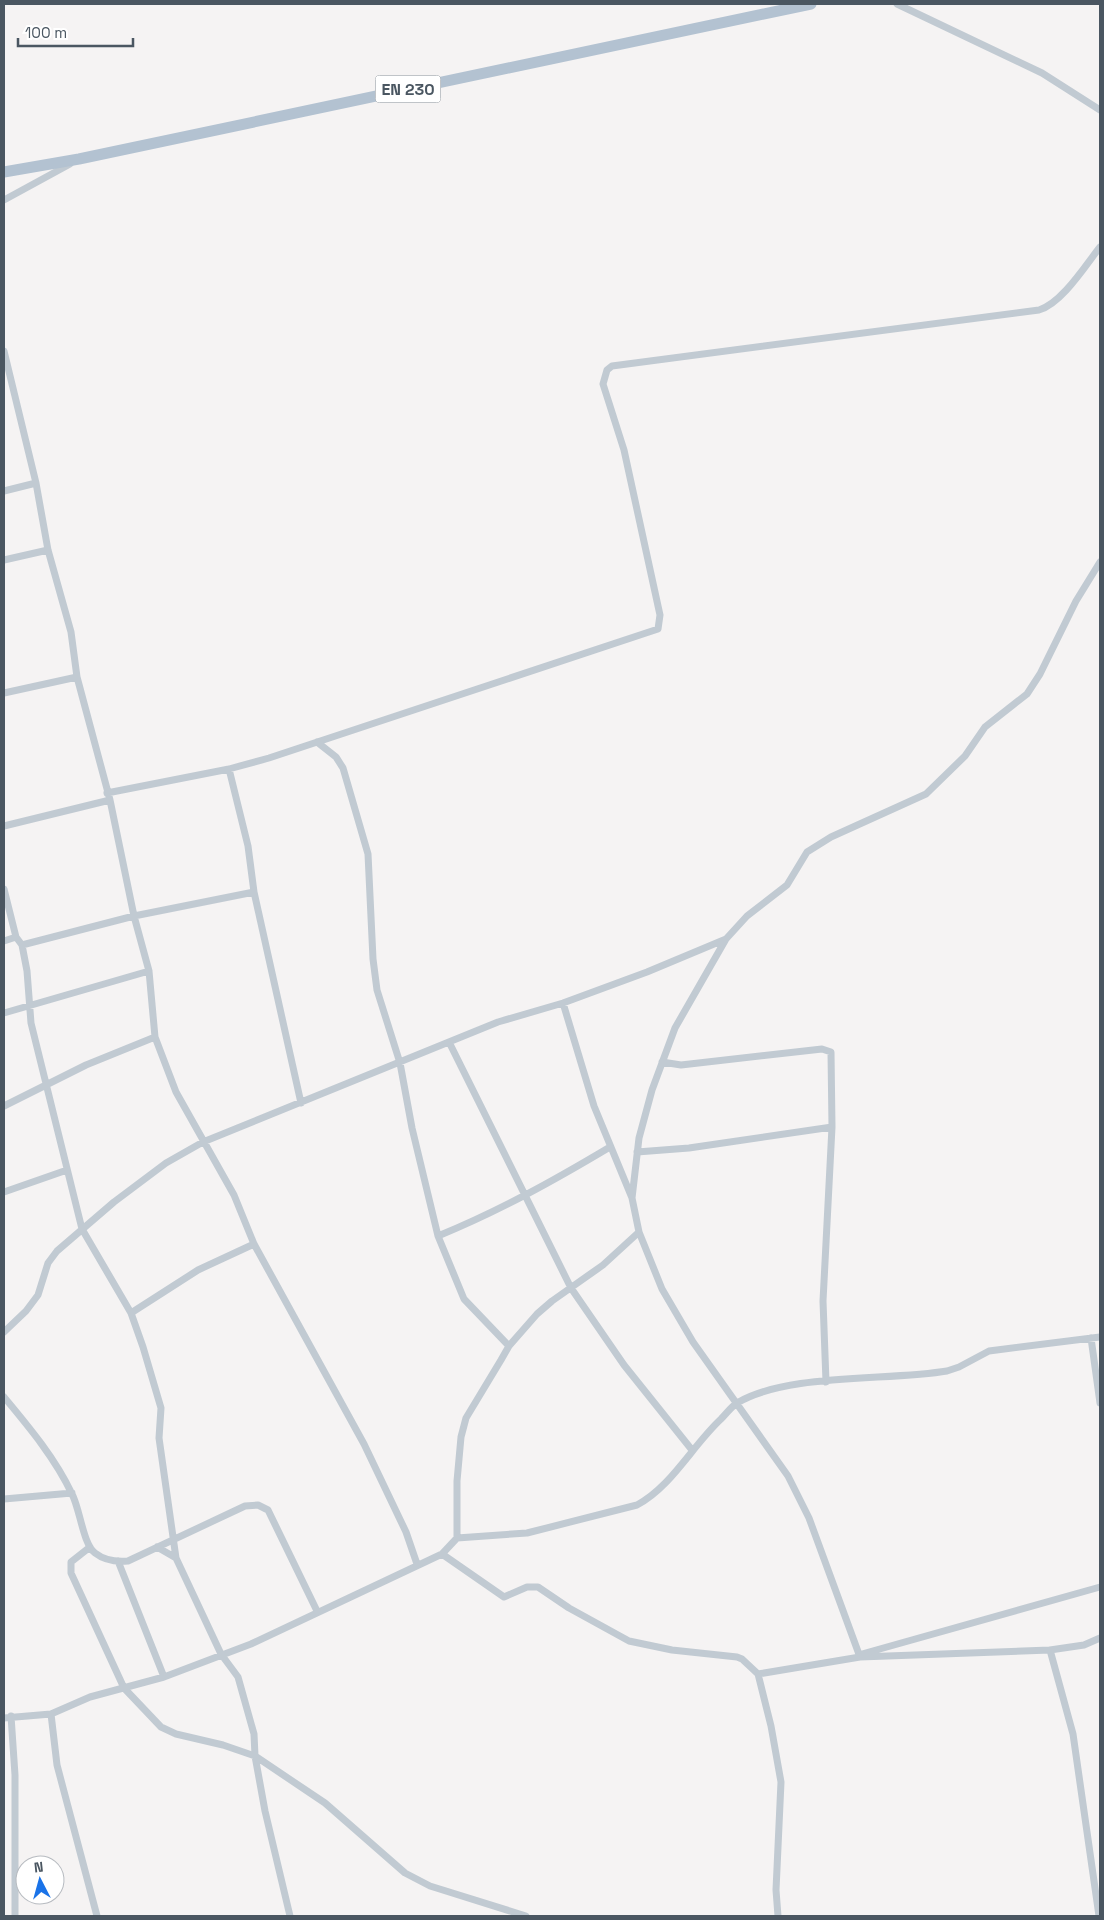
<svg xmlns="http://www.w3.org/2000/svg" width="1104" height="1920" viewBox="0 0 1104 1920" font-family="'Space Grotesk',sans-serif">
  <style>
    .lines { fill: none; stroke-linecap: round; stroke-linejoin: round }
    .minor { stroke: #c1cad2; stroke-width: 7 }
    .primary { stroke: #b3c2d1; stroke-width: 11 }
    .labels { text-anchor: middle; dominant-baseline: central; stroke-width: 4.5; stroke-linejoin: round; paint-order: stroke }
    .shield { fill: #fff; stroke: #808990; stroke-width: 1 }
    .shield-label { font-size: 16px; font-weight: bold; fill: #4a5661 }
  </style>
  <rect width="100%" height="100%" fill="#f5f3f3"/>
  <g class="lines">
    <!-- minor -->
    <path class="minor" d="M897,4l145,69 58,37
      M4,200l66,-36
      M4,351l32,132 12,67 23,82 6,45 33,123 24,116 15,55 6,66 21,55 58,103 20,49 110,200 42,88 11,32
      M4,491l32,-8
      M4,560l44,-10
      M4,693l73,-16
      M317,742l19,15 7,11 25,86 5,105 4,31 23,73 12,65 26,108 26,63 45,47
      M229,769l19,77 6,46 47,211
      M107,793l122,-24 40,-11 389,-129 2,-14 -36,-165 -21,-66 4,-14 5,-4 427,-56c23,-7 46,-44 61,-63
      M4,826l106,-26
      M4,889l12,48 6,8 5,26 4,52 51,206 49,84 12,34 18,61 -2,30 17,120 45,96 17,23 16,57 1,22 10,55 25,105
      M4,941l12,-4
      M22,945l112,-29 120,-24
      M563,1003l31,103 38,92
      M4,1013l145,-42
      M450,1044l121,244 53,77 68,85
      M662,1062l19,3 141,-16 9,3 1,75 -9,174 3,81
      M4,1106l82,-41 69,-28
      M637,1152l52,-4 143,-21
      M4,1192l63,-22
      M438,1236c61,-25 115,-55 172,-89
      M131,1313l67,-43 56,-26
      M4,1332l22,-21 12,-16 10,-32 9,-12 57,-49 52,-39 37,-21 295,-120 65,-19 84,-31 79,-33
      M1091,1338l9,65
      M4,1397c25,30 51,61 68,97 8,15 11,50 23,59 9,7 22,9 33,8l117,-55 13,-1 10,5 49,101
      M4,1499l68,-6
      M457,1538v-57l4,-44 5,-19 35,-58 8,-14 28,-32 15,-13 51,-36 36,-33
      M90,1547l-19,15v11l53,115 37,39 15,7 47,11 32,11 70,47 80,70 25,13 96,30
      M157,1547l19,11
      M442,1554l62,43 23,-10h11l31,21 60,33 43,9 65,7 5,2 16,15 13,52 10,56 -5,108 2,26
      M118,1561l46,116
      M1050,1650l23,84 26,182
      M862,1654l238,-67
      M860,1657l-51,-139 -21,-42 -95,-134 -31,-53 -23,-57 -7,-34 7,-60 13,-48 23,-62 51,-89 21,-23 40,-31 20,-33 24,-15 95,-43 39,-38 20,-29 42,-33 13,-20 36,-73 24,-39
      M758,1674l102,-17 190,-7 34,-5 16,-7
      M51,1714l6,51 40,151
      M11,1716l4,59v141
      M4,1718l47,-4 39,-17 74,-20 87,-33 191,-90 15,-16 70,-5 110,-28c35,-19 55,-59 84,-86 5,-5 10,-12 16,-16 50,-30 151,-22 210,-32l12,-4 30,-16 111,-14"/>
    <!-- primary -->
    <path class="primary" d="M4,172l75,-13 732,-155"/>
  </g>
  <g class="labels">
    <!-- shield labels -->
    <rect class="shield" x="375.5" y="75.5" width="65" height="27" rx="4"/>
    <g class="shield-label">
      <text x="408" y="89">EN 230</text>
    </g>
  </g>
  <!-- border -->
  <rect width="1104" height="1920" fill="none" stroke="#4a5661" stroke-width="10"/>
  <!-- north arrow -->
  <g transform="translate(40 1880) rotate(354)"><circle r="24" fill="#ffffff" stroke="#b7bbc0"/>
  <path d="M0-4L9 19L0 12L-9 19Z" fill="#1a73e8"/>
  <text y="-8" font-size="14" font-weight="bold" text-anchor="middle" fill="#4a5661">N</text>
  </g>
  <!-- scale -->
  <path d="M18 38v8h115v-8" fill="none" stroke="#4a5661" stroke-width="2.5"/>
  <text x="25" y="38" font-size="15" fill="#4a5661" stroke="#ffffff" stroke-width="4" paint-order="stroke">100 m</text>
</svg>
